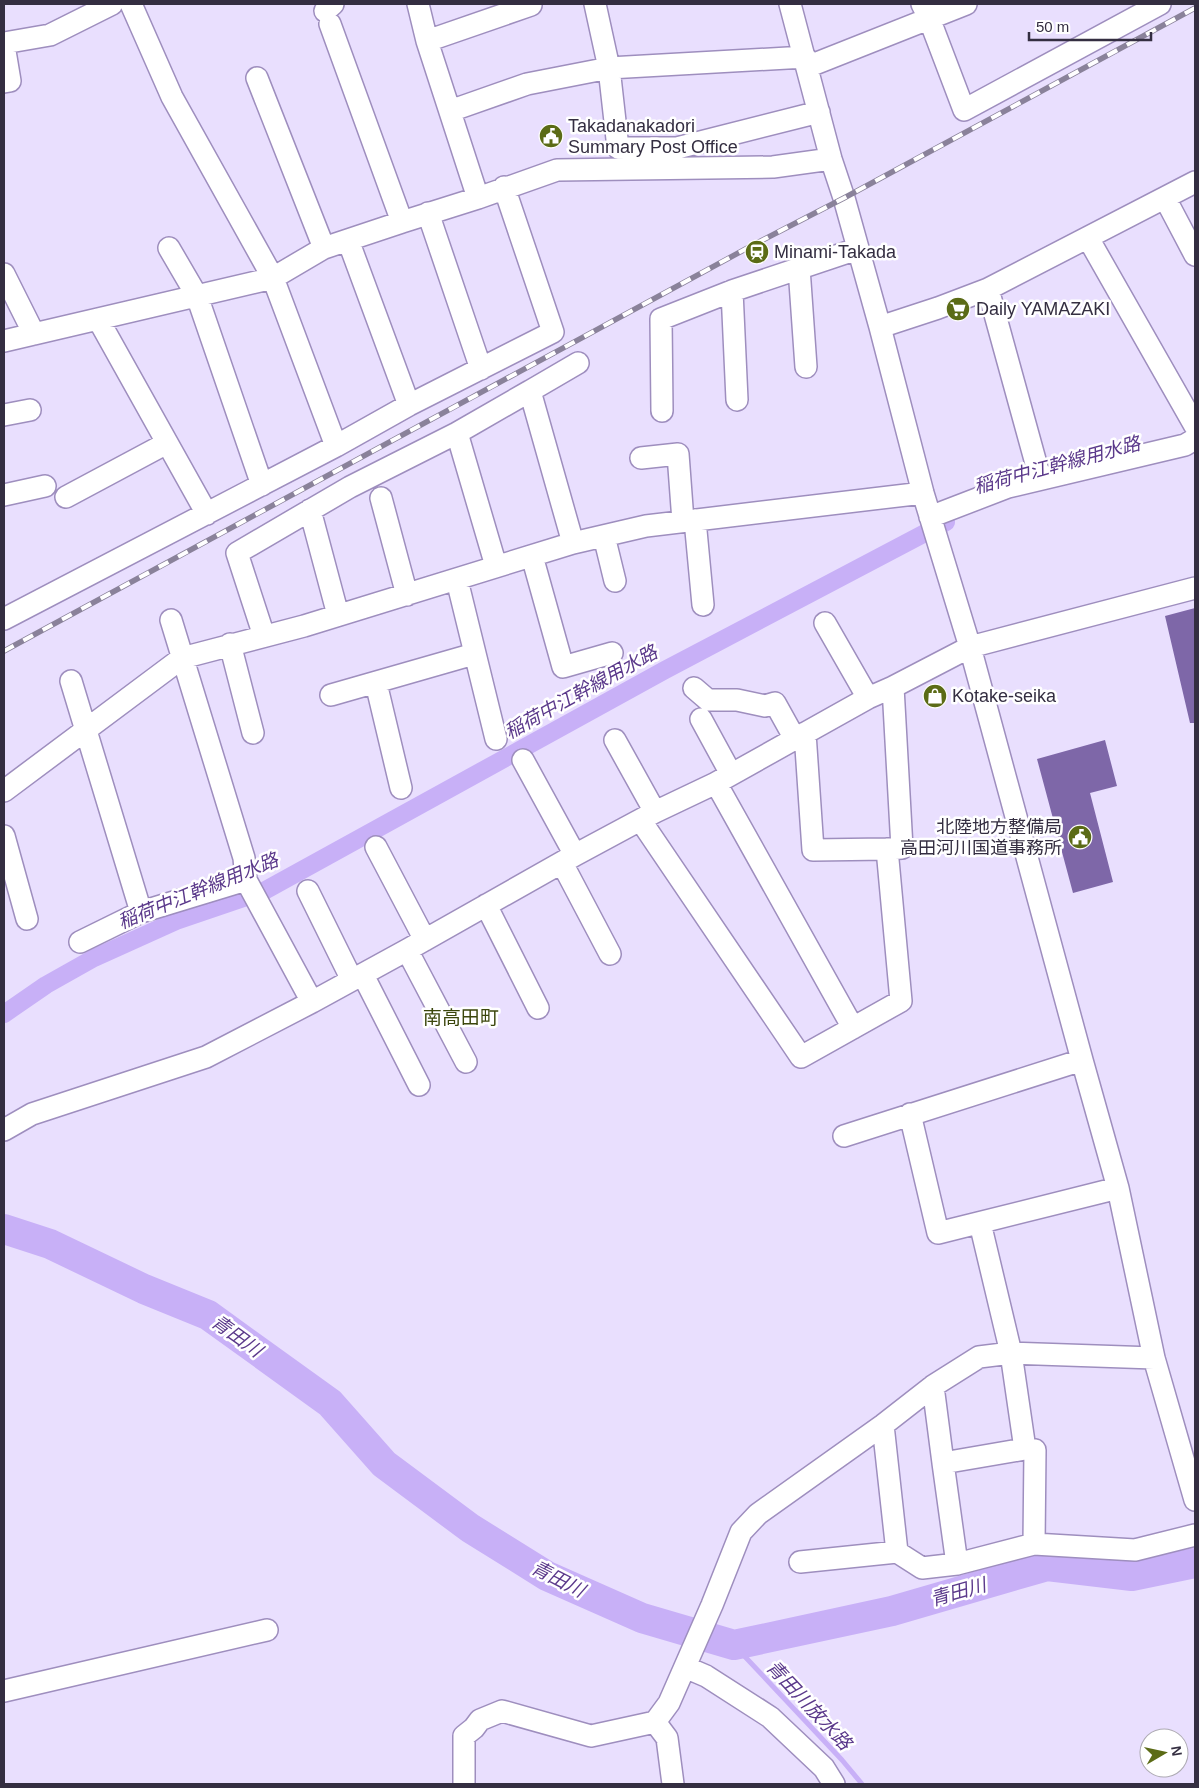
<svg xmlns="http://www.w3.org/2000/svg" width="1199" height="1788" viewBox="0 0 1199 1788" font-family="Helvetica,'Noto Sans JP',sans-serif">
  <style>
    .lines { fill: none; stroke-linecap: round; stroke-linejoin: round }
    .stream { stroke: #c8b0f7; stroke-width: 5 }
    .canal { stroke: #c8b0f7; stroke-width: 18 }
    .river { stroke: #c8b0f7; stroke-width: 30 }
    .building { fill: #7e67a8 }
    .minor-casing { stroke: #9e8ebe; stroke-width: 24 }
    .minor { stroke: #fff; stroke-width: 21 }
    .rail-casing { stroke: #8a829a; stroke-width: 5.5 }
    .rail { stroke: #fff; stroke-width: 4; stroke-dasharray: 11; stroke-linecap: butt }
    .labels { text-anchor: middle; dominant-baseline: central; stroke-width: 5; stroke-linejoin: round; paint-order: stroke }
    .poi-label { font-size: 18px; fill: #342e41; stroke: #fff; text-anchor: start }
    .water-label { font-size: 19px; font-style: italic; fill: #5b398b; stroke: #fff }
    .neighbourhood-label { font-size: 19px; fill: #3b460c; stroke: #fff }
  </style>
  <rect width="100%" height="100%" fill="#e9dffe"/>
  <g class="lines">
    <!-- stream -->
    <path class="stream" d="M734,1645l108,115 20,24"/>
    <!-- canal -->
    <path class="canal" d="M4,1014l42,-29 48,-27 82,-37 88,-30 401,-221 281,-148"/>
    <!-- river -->
    <path class="river" d="M4,1229l46,15 94,45 64,26 122,88 54,61 86,64 77,48 95,42 92,27 158,-34 155,-45 85,10 63,-13"/>
  </g>
  <!-- building -->
  <path class="building" d="M1195,608v115h-5l-25,-107z
    M1105,740l12,46 -27,7 23,89 -40,11 -36,-134z"/>
  <g class="lines">
    <!-- minor casing -->
    <g class="minor-casing">
      <path id="minor" d="M131,4l41,93 101,181 63,168
        M418,4l9,37 51,157
        M595,4l14,64 9,80h59l142,-36
        M790,4l41,155 13,39 36,129 43,166 47,154 112,413 36,128 36,170 41,142
        M922,4l7,14 35,92 196,-106
        M325,11l8,-7
        M330,24l72,198 76,-24 79,-28 216,-3 58,-8
        M427,41l104,-36
        M4,43l46,-8 62,-31
        M4,45l6,36 -6,1
        M807,67l159,-63
        M257,78l67,170 78,-26
        M450,111l77,-27 82,-16 196,-11
        M1165,198l30,57
        M428,213l53,156
        M1088,238l107,188
        M348,240l61,165
        M169,248l28,48 65,189
        M799,268l7,99
        M4,274l30,60
        M988,289l52,189
        M732,291l5,109
        M98,319l109,195
        M880,327l58,-19 50,-19 207,-107
        M4,341l269,-63 51,-30
        M662,411l-1,-92 71,-28 125,-42
        M4,415l26,-5
        M641,458l37,-4 5,67
        M4,495l41,-9
        M66,497l101,-54
        M381,498l26,97
        M310,510l28,105
        M930,517l78,-30 177,-42 10,-6
        M695,520l8,85
        M604,536l11,45
        M573,543l-43,-152 48,-28
        M532,556l31,111 49,-14
        M496,566l-39,-133 73,-42
        M457,580l39,159
        M4,619l332,-173 73,-41 144,-73 -49,-145
        M825,623l43,75
        M264,636l-27,-83 113,-66 107,-54
        M230,644l23,89
        M71,681l70,231 105,-32 -2,-22 -73,-238
        M376,683l25,105
        M694,688l14,12h29l28,6 10,-3 20,36
        M331,695l143,-41
        M701,719l30,55
        M615,740l40,72
        M523,760l52,95
        M716,783l137,245
        M4,791l178,-133 122,-32 269,-83 73,-17 277,-33
        M641,821l160,236 100,-56 -14,-152 -74,1 -8,-117
        M4,836l23,83
        M376,847l49,93
        M887,849l15,-1 -9,-161
        M562,863l48,91
        M246,880l66,122 95,-52 168,-95 80,-43 61,-29 152,-85 25,-11 77,-40 225,-59
        M308,891l44,89
        M486,905l52,103
        M80,942l61,-30
        M407,950l59,112
        M363,975l56,110
        M910,1114l28,119 180,-45
        M4,1130l28,-16 174,-57 106,-55
        M844,1136l238,-76
        M933,1386l10,77 82,-14 -14,-96 -31,-130
        M883,1425l14,127 25,16 35,-4
        M943,1463l14,101 77,-20 1,-94 -10,-1
        M1034,1544l101,6 60,-15
        M800,1562l97,-10
        M685,1667l21,9 64,41 54,51 10,16
        M4,1691l263,-61
        M655,1722l12,16 6,46
        M464,1784v-48l10,-8 6,-8 22,-9 89,25 64,-14 14,-19 43,-98 29,-73 17,-18 125,-89 50,-39 46,-29 32,-4 143,5"/>
    </g>
    <!-- minor -->
    <use href="#minor" class="minor"/>
    <!-- rail casing -->
    <g class="rail-casing">
      <path id="rail" d="M4,651l749,-406 91,-47 351,-190"/>
    </g>
    <!-- rail -->
    <use href="#rail" class="rail"/>
  </g>
  <!-- icons -->
  <defs>
    <g id="civic-disc" transform="scale(1.25)"><circle r="9.5" fill="#5b6b16" stroke="#fff"/><path d="M-.6-6.5H3V-4.5H.6V-3L4-1V1h2V6H-6V1h2V-1L-.6-3ZM-1.2 2.5V6h2.4V2.5Z" fill="#fff"/></g>
    <g id="station-disc" transform="scale(1.25)"><circle r="9.5" fill="#5b6b16" stroke="#fff"/><path d="M-3-6H3Q5-6 5-4V2Q5 4 3 4L4.5 6H3L1.5 4h-3L-3 6H-4.5L-3 4Q-5 4-5 2V-4Q-5-6-3-6ZM-3.5-4v3h7v-3ZM-3.5 1v1.5H-2V1ZM2 1v1.5H3.5V1Z" fill="#fff"/></g>
    <g id="supermarket-disc" transform="scale(1.25)"><circle r="9.5" fill="#5b6b16" stroke="#fff"/><path d="M-6-5.5h2.5l.6 2H6L4.5 2H-2.5L-4.4-4H-6ZM-1.5 3.2a1.3 1.3 0 1 0 .1 0ZM3 3.2a1.3 1.3 0 1 0 .1 0Z" fill="#fff"/></g>
    <g id="shop-disc" transform="scale(1.25)"><circle r="9.5" fill="#5b6b16" stroke="#fff"/><path d="M-5-2.5h2.3a2.7 3.5 0 0 1 5.4 0H5L5.5 6h-11ZM-1.5-2.5h3a1.5 2.3 0 0 0-3 0Z" fill="#fff"/></g>
  </defs>
  <g fill-rule="evenodd">
    <use href="#civic-disc" x="551" y="136"/>
    <use href="#station-disc" x="757" y="252"/>
    <use href="#supermarket-disc" x="958" y="309"/>
    <use href="#shop-disc" x="935" y="696"/>
    <use href="#civic-disc" x="1080" y="837"/>
  </g>
  <g class="labels">
    <!-- poi labels -->
    <g class="poi-label">
      <text x="568" y="126">Takadanakadori<tspan x="568" dy="21">Summary Post Office</tspan></text>
      <text x="774" y="252">Minami-Takada</text>
      <text x="976" y="309">Daily YAMAZAKI</text>
      <text x="952" y="696">Kotake-seika</text>
      <text x="1062" y="827" text-anchor="end">北陸地方整備局<tspan x="1062" dy="21">高田河川国道事務所</tspan></text>
    </g>
    <!-- water labels -->
    <g class="water-label">
      <text transform="translate(1057 465) rotate(-15)">稲荷中江幹線用水路</text>
      <text transform="translate(581 692) rotate(-29)">稲荷中江幹線用水路</text>
      <text transform="translate(198 891) rotate(-22)">稲荷中江幹線用水路</text>
      <text transform="translate(237 1336) rotate(36)">青田川</text>
      <text transform="translate(558 1579) rotate(27)">青田川</text>
      <text transform="translate(958 1592) rotate(-16)">青田川</text>
      <text transform="translate(809 1705) rotate(47)">青田川放水路</text>
    </g>
    <!-- neighbourhood labels -->
    <g class="neighbourhood-label">
      <text x="461" y="1017">南高田町</text>
    </g>
  </g>
  <!-- border -->
  <rect width="1199" height="1788" fill="none" stroke="#342e41" stroke-width="10"/>
  <!-- north arrow -->
  <g transform="translate(1164 1753) rotate(81)"><circle r="24" fill="#ffffff" stroke="#aeabb3"/>
  <path d="M0-4L9 19L0 12L-9 19Z" fill="#5b6b16"/>
  <text y="-8" font-size="14" font-weight="bold" text-anchor="middle" fill="#342e41">N</text>
  </g>
  <!-- scale -->
  <path d="M1029 32v8h122v-8" fill="none" stroke="#342e41" stroke-width="2.5"/>
  <text x="1036" y="32" font-size="15" fill="#342e41" stroke="#ffffff" stroke-width="4" paint-order="stroke">50 m</text>
</svg>
